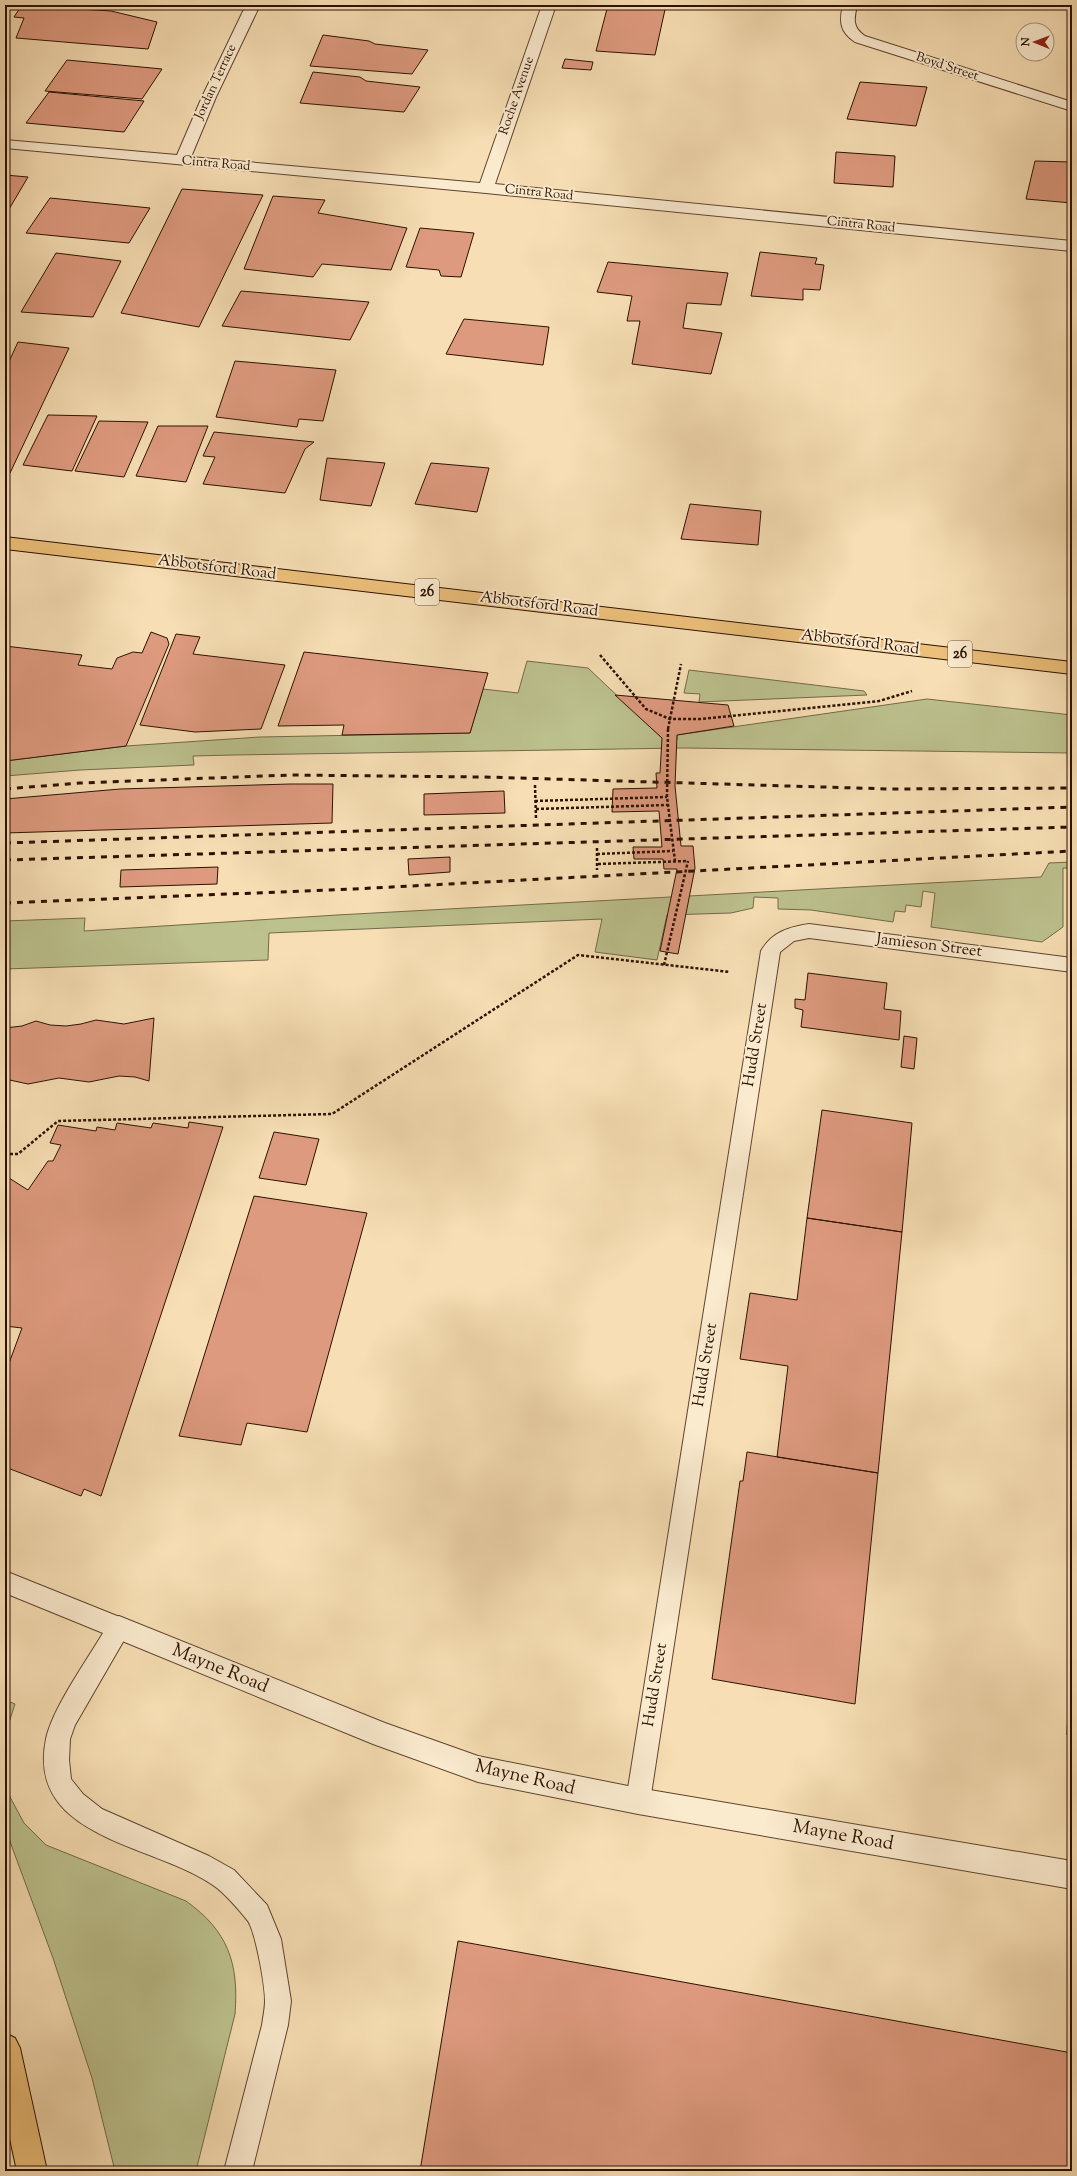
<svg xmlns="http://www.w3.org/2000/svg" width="1077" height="2176" viewBox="0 0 1077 2176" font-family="'Sorts Mill Goudy',serif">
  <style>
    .green { fill: #bcc18e; stroke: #746948 }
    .building { fill: #de9a7f; stroke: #2c1101 }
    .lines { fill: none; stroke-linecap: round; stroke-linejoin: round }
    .lane-casing { stroke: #5f442e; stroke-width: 2 }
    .street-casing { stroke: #5f442e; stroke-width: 2 }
    .highway-casing { stroke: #2c1101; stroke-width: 2 }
    .path { stroke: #2c1101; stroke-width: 2.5; stroke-dasharray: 3 2; stroke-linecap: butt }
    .lane { fill: #faeace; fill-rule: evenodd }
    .street { fill: #faeace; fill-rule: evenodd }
    .highway { fill: #ecbf7a; fill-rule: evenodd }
    .rail { stroke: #2c1101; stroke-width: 3; stroke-dasharray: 6 6; stroke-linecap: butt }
    .path-bridge { stroke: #2c1101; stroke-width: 2.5; stroke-dasharray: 3 2; stroke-linecap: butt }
    .labels { text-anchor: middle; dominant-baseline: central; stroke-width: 4; stroke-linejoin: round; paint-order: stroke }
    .far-street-label { font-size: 13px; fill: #2c1101; stroke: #faeace }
    .shield { fill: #faeace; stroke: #6a523e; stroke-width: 1 }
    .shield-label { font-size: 15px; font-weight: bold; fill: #2c1101 }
    .street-label { font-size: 16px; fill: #2c1101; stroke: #faeace }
    .near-street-label { font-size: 19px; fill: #2c1101; stroke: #faeace }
  </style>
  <rect width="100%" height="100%" fill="#f7deb4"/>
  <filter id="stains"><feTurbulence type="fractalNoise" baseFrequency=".005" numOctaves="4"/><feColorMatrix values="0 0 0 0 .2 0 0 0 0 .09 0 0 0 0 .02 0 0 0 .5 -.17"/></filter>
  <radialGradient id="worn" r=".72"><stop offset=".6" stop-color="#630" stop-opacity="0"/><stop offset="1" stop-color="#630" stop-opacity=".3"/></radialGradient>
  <!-- green -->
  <path class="green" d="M527,661l61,7 74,70 15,2v-5l250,-36 145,16v38l-389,-5 -450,7 -40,1 1,9 -114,5 -75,6v-15l121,-15 134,-9 210,-4 13,-44 35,4z
    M689,670l175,21 3,4 -168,7 1,-8 -16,-1z
    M1072,862v6h-9v59l-21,15 -111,-15 4,-34 -12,-2 -2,16 -15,-2 -1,7 -10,-1 -2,11 -82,-12 -33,-1v-11l-24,-1 -1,11 -22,5 -64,2 -10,45 -62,-8 7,-33 -333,14 -1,27 -263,9v-48l80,-3 -1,13 253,-16 704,-38 8,-14z
    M5,1700l10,4 -10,31z
    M5,1775l5,22 14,26 22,22 140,56c42,30 53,62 49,113l-39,157h-81l-23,-93 -39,-120 -48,-130z"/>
  <!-- building -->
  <path class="building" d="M22,5h58v4l31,2 46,11 -9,27 -132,-11 8,-20 -10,-1z
    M403,5h45l-1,4z
    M608,5h58l-11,50 -59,-4z
    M323,35l46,6 6,3 53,6 -16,24 -102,-8z
    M565,59l28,3 -2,8 -29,-2z
    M67,60l95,9 -20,30 -97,-8z
    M313,72l47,5 6,4 54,6 -16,25 -104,-9z
    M860,82l67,5 -11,39 -69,-7z
    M49,92l95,9 -20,31 -98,-9z
    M836,152l59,4 -2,31 -59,-4z
    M1035,161l37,1v41l-46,-4z
    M5,175l23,2 -23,39z
    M182,189l81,6 -64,132 -78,-14z
    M273,196l52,4 -7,13 89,15 -16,42 -69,-6 -9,13 -69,-8z
    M50,198l100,10 -21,35 -103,-10z
    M420,228l54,5 -13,44 -20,-1 -2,-6 -33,-3z
    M760,252l57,6 -2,6 9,1 -4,25 -17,-1v11l-52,-4z
    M56,253l65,8 -28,56 -72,-5z
    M608,262l120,11 -7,32 -34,-2 -4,25 39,5 -11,41 -79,-10 8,-43h-13l5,-25 -35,-4z
    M241,291l128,11 -19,38 -128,-14z
    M464,319l85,8 -6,38 -97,-11z
    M18,342l51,6 -59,125 -5,-1v-102z
    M235,361l101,9 -13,51 -24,-2 -2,8 -81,-10z
    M48,415l49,1 -25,55 -49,-6z
    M99,421l49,1 -24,55 -49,-6z
    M158,426h50l-22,56 -50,-6z
    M214,432l100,10 -9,7 -20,44 -82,-9 12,-27 -12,-1z
    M327,458l58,5 -14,43 -51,-6z
    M431,463l58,5 -12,44 -62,-8z
    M690,504l71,7 -3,34 -77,-6z
    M151,632l16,6 2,6 -43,102 -121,15v-115l77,9 -4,10 34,4 5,-11 16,-6 9,1z
    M176,634l24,3 -7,17 92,11 -24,64 -66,3 -55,-7z
    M304,652l184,21 -18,60 -128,2 2,-10 -66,1z
    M615,695l113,10 6,21 -57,9 -2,51 6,60h12l2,22 -17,86 -18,-3 17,-82h-13l-1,-10h-29l-1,-12h29l-3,-36 -47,1 1,-23 44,-1 -1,-15h4l2,-35z
    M290,784h43l-1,39 -327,10v-34l115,-10z
    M504,791l1,22 -81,2v-21z
    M450,857v15l-41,3 -1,-16z
    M218,867l-1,17 -97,3 1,-17z
    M808,973l79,10 -3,26 17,2 -2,29 -98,-13 2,-17 -8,-2v-9l10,1z
    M154,1018l-5,63 -14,-4 -16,-1 -30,6 -30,-4 -31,6 -23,-5v-51l17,-2 14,-5 14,4 16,1 15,-2 15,-4 28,4z
    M904,1036l13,2 -3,31 -13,-2z
    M822,1110l90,13 -10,109 -95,-14z
    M189,1122l34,5 -122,369 -17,-7 -3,7 -76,-29v-93l17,-46 -17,-2v-143l4,-5 19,12 20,-29h5l8,-16 -11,-2 8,-18 38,6 1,-4 18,3 2,-7 34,5 2,-5 35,5z
    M274,1132l45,7 -13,46 -47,-7z
    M254,1196l113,17 -60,219 -60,-9 -6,22 -62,-9z
    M807,1218l95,14 -24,241 -101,-16 11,-91 -48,-7 10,-66 47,7z
    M747,1452l131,21 -23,231 -143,-25 28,-198h3z
    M1072,1617v119l-5,-1z
    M458,1941l614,112v118h-652z"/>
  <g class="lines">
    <!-- lane casing -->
    <g class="lane-casing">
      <path id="lane" d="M809,924l263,34v14l-263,-34 -15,3 -14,11 -130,849 -3,9 -9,3 -9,-3 -3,-9 135,-850c11,-19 28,-24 48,-27z
        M5,1571l122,49 4,8 -56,97 -5,14 -1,21 2,19 12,15 19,15 107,47 25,14 33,35 14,34 10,62 -3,24 -36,146h-28l38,-146c1,-8 3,-16 3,-24 0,-16 -9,-67 -17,-80 -9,-11 -20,-24 -31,-33 -57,-44 -192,-47 -171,-149 6,-30 41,-79 57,-106l-98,-40z"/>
    </g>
    <!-- street casing -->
    <g class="street-casing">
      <path id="street" d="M246,5h14l-44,92 -25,60 289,26 62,-178h14l-61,179 577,57v10l-586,-58 -481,-45v-8l172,15 25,-58z
        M843,5h14c-3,14 -5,22 8,31l207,66v9l-217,-69c-15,-10 -16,-20 -12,-37z
        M119,1616l266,107 93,33 160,32 434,73v28l-434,-75 -160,-32 -105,-38 -263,-108 -4,-8 4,-8z"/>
    </g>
    <!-- highway casing -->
    <g class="highway-casing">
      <path id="highway" d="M5,537l1067,125v12l-1067,-125z
        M5,2033l10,5 5,10 27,123h-30l-12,-55z"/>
    </g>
    <!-- path -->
    <path class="path" d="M600,655l46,54 24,10h31l178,-18 33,-10
      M668,729l13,-65
      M535,785l1,34
      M535,801l132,-4
      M536,809l132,-4
      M597,848v22
      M597,854l76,-3
      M598,864l90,-3
      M5,1154h13l40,-33 274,-7 246,-159 152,17"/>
    <!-- lane -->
    <use href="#lane" class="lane"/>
    <!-- street -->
    <use href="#street" class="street"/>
    <!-- highway -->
    <use href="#highway" class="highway"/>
    <!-- rail -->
    <path class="rail" d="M5,789l75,-6 211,-8 193,2 406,12 182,-1
      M5,843l1067,-36
      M5,860l1067,-33
      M5,903l349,-14 718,-38"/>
    <!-- path-bridge -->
    <path class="path-bridge" d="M668,729l-1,68 8,64
      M664,965l24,-104"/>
  </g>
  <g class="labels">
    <!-- far-street labels -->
    <g class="far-street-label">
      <text transform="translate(947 67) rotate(18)">Boyd Street</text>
      <text transform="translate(216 82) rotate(-65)">Jordan Terrace</text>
      <text transform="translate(517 96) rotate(-71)">Roche Avenue</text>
      <text transform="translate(216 164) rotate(5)">Cintra Road</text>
      <text transform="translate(539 193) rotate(6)">Cintra Road</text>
      <text transform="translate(861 225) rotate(6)">Cintra Road</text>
    </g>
    <!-- shield labels -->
    <g class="shield">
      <rect x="415" y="579" width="24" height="26" rx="3"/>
      <rect x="948" y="641" width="24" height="26" rx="3"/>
    </g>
    <g class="shield-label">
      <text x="427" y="592">26</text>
      <text x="960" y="654">26</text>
    </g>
    <!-- street labels -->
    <g class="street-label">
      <text transform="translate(217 568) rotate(7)">Abbotsford Road</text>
      <text transform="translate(539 605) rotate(7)">Abbotsford Road</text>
      <text transform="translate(860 643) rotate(7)">Abbotsford Road</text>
      <text transform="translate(929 946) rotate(7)">Jamieson Street</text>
      <text transform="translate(756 1045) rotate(-81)">Hudd Street</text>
      <text transform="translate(706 1365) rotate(-81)">Hudd Street</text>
      <text transform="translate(656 1685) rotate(-81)">Hudd Street</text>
    </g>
    <!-- near-street labels -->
    <g class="near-street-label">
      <text transform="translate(220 1669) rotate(22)">Mayne Road</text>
      <text transform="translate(525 1778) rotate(13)">Mayne Road</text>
      <text transform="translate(843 1836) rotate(10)">Mayne Road</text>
    </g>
  </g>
  <!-- margin -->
  <rect width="1077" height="2176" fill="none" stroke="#f7deb4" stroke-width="20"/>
  <rect x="6" y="6" width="1065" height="2164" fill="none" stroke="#2c1101" stroke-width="2"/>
  <rect x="10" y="10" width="1057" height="2156" fill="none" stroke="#2c1101"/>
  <!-- north arrow -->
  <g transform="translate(1035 42) rotate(271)"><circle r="19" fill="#faeace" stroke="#a8937c"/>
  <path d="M0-3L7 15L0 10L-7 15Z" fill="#8f2418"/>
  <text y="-6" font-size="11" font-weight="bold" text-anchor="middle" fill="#2c1101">N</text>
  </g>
  <rect width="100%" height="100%" filter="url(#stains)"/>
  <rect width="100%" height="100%" fill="url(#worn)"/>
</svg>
